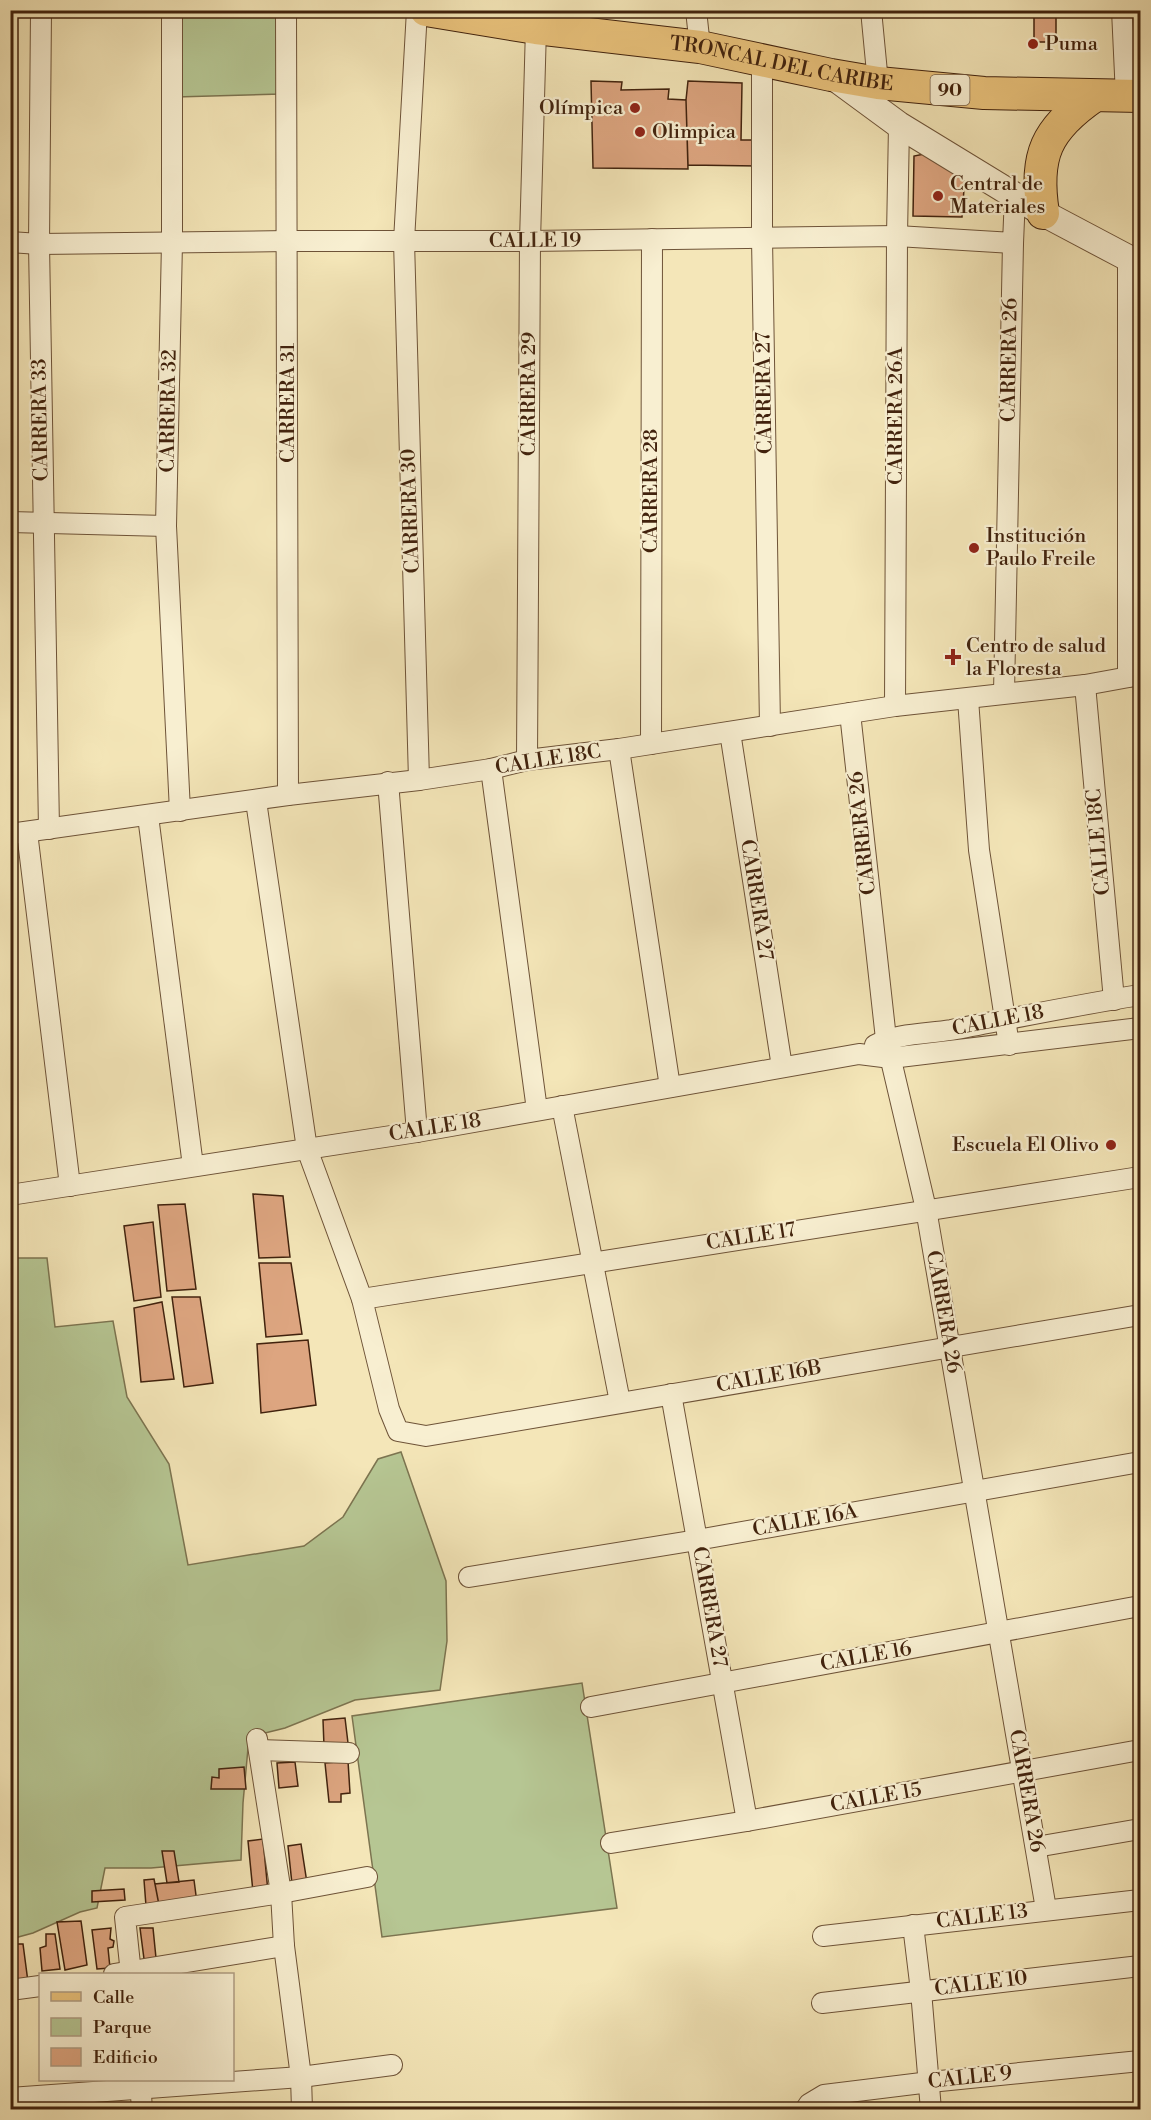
<svg xmlns="http://www.w3.org/2000/svg" width="1151" height="2120" viewBox="0 0 1151 2120" font-family="'Libre Bodoni',serif">
  <style>
    .green { fill: #b6c693; stroke: #7c7450; stroke-width: 1.5 }
    .building { fill: #dda580; stroke: #41220d; stroke-width: 1.5 }
    .lines { fill: none; stroke-linecap: round; stroke-linejoin: round }
    .minor-casing { stroke: #6e5338; stroke-width: 22 }
    .tertiary-casing { stroke: #6e5338; stroke-width: 28 }
    .primary-casing { stroke: #41220d; stroke-width: 34 }
    .minor { stroke: #f8efd1; stroke-width: 20 }
    .tertiary { stroke: #f8efd1; stroke-width: 26 }
    .primary { stroke: #eac37c; stroke-width: 32 }
    .poi-dot { fill: #8f2418; stroke: #f8efd1; stroke-width: 2 }
    .labels { text-anchor: middle; dominant-baseline: central; stroke-width: 4.5; stroke-linejoin: round; paint-order: stroke }
    .shield { fill: #f8efd1; stroke: #786048; stroke-width: 1.5 }
    .shield-label { font-size: 18px; font-weight: bold; fill: #41220d }
    .poi-label { font-size: 20px; fill: #41220d; stroke: #f8efd1; text-anchor: start }
    .street-label { font-size: 20px; fill: #41220d; stroke: #f8efd1 }
  </style>
  <rect width="100%" height="100%" fill="#f4e6b8"/>
  <filter id="stains"><feTurbulence type="fractalNoise" baseFrequency=".00333" numOctaves="4"/><feColorMatrix values="0 0 0 0 .2 0 0 0 0 .09 0 0 0 0 .02 0 0 0 .5 -.17"/></filter>
  <radialGradient id="worn" r=".72"><stop offset=".6" stop-color="#630" stop-opacity="0"/><stop offset="1" stop-color="#630" stop-opacity=".3"/></radialGradient>
  <!-- green -->
  <path class="green" d="M174,11h107v83l-105,3z
    M11,1258h36l8,69 58,-6 14,76 42,67 19,101 116,-19 39,-29 35,-58 23,-7 45,129 1,60 -7,49 -85,10 -70,28 -36,9 -6,66 -2,57 -90,8h-46l-8,40 -17,4 -47,21 -22,6z
    M582,1683l35,225 -235,29 -30,-221z"/>
  <!-- building -->
  <path class="building" d="M1034,10h22v32h-22z
    M591,81l31,1 -1,8 48,-1 -1,10 18,1 2,69 -95,-1z
    M688,81l54,2 -1,57h17v26l-70,-1 -2,-65z
    M929,153l36,22 -3,42 -49,-1 1,-60z
    M253,1194l30,2 7,61 -31,1z
    M185,1204l11,85 -29,2 -9,-86z
    M153,1222l8,75 -27,4 -10,-75z
    M259,1263h32l11,71 -36,3z
    M172,1297h28l13,86 -29,4z
    M162,1302l12,77 -33,3 -7,-74z
    M308,1340l8,65 -55,8 -4,-69z
    M345,1718l3,25 -24,3 -1,-26z
    M348,1761l2,32 -9,1v8h-12l-4,-39z
    M295,1762l3,24 -19,2 -2,-25z
    M244,1767l2,22h-35l1,-12 7,1v-9z
    M263,1839l5,53h-15l-5,-51z
    M301,1844l6,39 -15,1 -4,-38z
    M162,1851h12l5,31 -12,1z
    M154,1879l5,26 -13,1 -2,-26z
    M194,1880l3,23 -38,2 -4,-21z
    M124,1889l1,11 -33,2v-11z
    M81,1921l6,44 -22,5 -8,-48z
    M111,1928l-1,11 4,2 -1,6 -5,1 2,20 -13,1 -5,-39z
    M140,1928h13l3,30 -12,1z
    M46,1934h9l5,35 -18,2 -2,-23 6,-2z
    M10,1944h13l5,38 -18,1z"/>
  <g class="lines">
    <!-- minor casing -->
    <g class="minor-casing">
      <g id="minor">
        <path d="M41,10l-2,234 10,585"/>
        <path d="M172,10v232l-6,284 14,285"/>
        <path d="M286,10l2,785"/>
        <path d="M417,10l-13,231 15,539"/>
        <path d="M696,10l4,37"/>
        <path d="M871,10l7,73"/>
        <path d="M1122,10l4,86"/>
        <path d="M762,61v177l8,488"/>
        <path id="s1" d="M10,242l29,2 249,-3h242l367,-5 116,7 2,-47"/>
        <path d="M10,522l156,4"/>
        <path d="M1128,677v-419"/>
        <path d="M1085,685l29,315"/>
        <path d="M1004,693l9,-450"/>
        <path d="M968,699l11,151 30,195"/>
        <path d="M895,706l2,-470 2,-111"/>
        <path d="M850,713l36,326 40,170 120,700"/>
        <path d="M730,732l52,335"/>
        <path d="M651,744l1,-505"/>
        <path d="M619,749l51,338"/>
        <path d="M527,760l3,-519 6,-213"/>
        <path d="M491,769l46,341"/>
        <path d="M388,782l29,350"/>
        <path d="M256,801l51,348 55,150 27,110 9,22 28,5 714,-121"/>
        <path d="M148,816l45,350"/>
        <path d="M27,832l43,354"/>
        <path d="M10,834l278,-39 131,-15 72,-11 36,-9 92,-11 276,-43 190,-21 55,-10"/>
        <path d="M875,1045c23,-12 52,-11 76,-15 63,-12 126,-25 189,-35"/>
        <path d="M562,1106l58,296"/>
        <path d="M10,1195l407,-63 442,-78 32,4 249,-30"/>
        <path d="M362,1299l778,-122"/>
        <path d="M671,1394l76,427"/>
        <path d="M469,1577l228,-37 443,-78"/>
        <path d="M591,1707l549,-101"/>
        <path d="M257,1739l24,154 3,53 17,131 1,33"/>
        <path d="M259,1750l90,3"/>
        <path d="M611,1843l136,-22 393,-71"/>
        <path d="M1036,1847l104,-18"/>
        <path d="M913,1925l8,66 10,119"/>
        <path d="M823,1936l317,-36"/>
        <path d="M114,1974l170,-28"/>
        <path d="M131,1974l-6,-57 156,-24 86,-16"/>
        <path d="M10,1990l30,-4"/>
        <path d="M822,2003l318,-37"/>
        <path d="M140,2080l2,30"/>
        <path d="M10,2098l291,-21 91,-12"/>
        <path d="M805,2110l4,-6 15,-9 106,-13 210,-21"/>
      </g>
    </g>
    <!-- tertiary casing -->
    <g class="tertiary-casing">
      <path id="tertiary" d="M831,75l68,50 144,88 85,45 12,4"/>
    </g>
    <!-- primary casing -->
    <g class="primary-casing">
      <g id="primary">
        <path id="s2" d="M426,10l110,18 164,19 131,28 47,8 106,10 156,3"/>
        <path d="M1043,213c-9,-57 3,-84 51,-117"/>
      </g>
    </g>
    <!-- minor -->
    <use href="#minor" class="minor"/>
    <!-- tertiary -->
    <use href="#tertiary" class="tertiary"/>
    <!-- primary -->
    <use href="#primary" class="primary"/>
  </g>
  <!-- markers -->
  <g class="poi-dot">
    <circle cx="1033" cy="44" r="6"/>
    <circle cx="635" cy="108" r="6"/>
    <circle cx="640" cy="132" r="6"/>
    <circle cx="938" cy="196" r="6"/>
    <circle cx="974" cy="548" r="6"/>
    <path d="M950 648h6v6h6v6h-6v6h-6v-6h-6v-6h6z"/>
    <circle cx="1111" cy="1145" r="6"/>
  </g>
  <g class="labels">
    <!-- shield labels -->
    <rect class="shield" x="930.5" y="75" width="39" height="30" rx="4.5"/>
    <g class="shield-label">
      <text x="950" y="90">90</text>
    </g>
    <!-- poi labels -->
    <g class="poi-label">
      <text x="1045" y="44">Puma</text>
      <text x="623" y="108" text-anchor="end">Olímpica</text>
      <text x="652" y="132">Olimpica</text>
      <text x="950" y="184">Central de<tspan x="950" dy="23">Materiales</tspan></text>
      <text x="986" y="536">Institución<tspan x="986" dy="23">Paulo Freile</tspan></text>
      <text x="966" y="646">Centro de salud<tspan x="966" dy="23">la Floresta</tspan></text>
      <text x="1099" y="1145" text-anchor="end">Escuela El Olivo</text>
    </g>
    <!-- street labels -->
    <g class="street-label">
      <text stroke="none"><textPath href="#s2" startOffset="360">TRONCAL DEL CARIBE</textPath></text>
      <text stroke="none"><textPath href="#s1" startOffset="525">CALLE 19</textPath></text>
      <text transform="translate(1010 360) rotate(-89)">CARRERA 26</text>
      <text transform="translate(765 393) rotate(-91)">CARRERA 27</text>
      <text transform="translate(529 394) rotate(-90)">CARRERA 29</text>
      <text transform="translate(288 403) rotate(-90)">CARRERA 31</text>
      <text transform="translate(169 411) rotate(-89)">CARRERA 32</text>
      <text transform="translate(896 416) rotate(-90)">CARRERA 26A</text>
      <text transform="translate(41 420) rotate(-91)">CARRERA 33</text>
      <text transform="translate(651 491) rotate(-90)">CARRERA 28</text>
      <text transform="translate(411 511) rotate(-92)">CARRERA 30</text>
      <text transform="translate(548 760) rotate(-9)">CALLE 18C</text>
      <text transform="translate(863 833) rotate(-96)">CARRERA 26</text>
      <text transform="translate(1099 842) rotate(-95)">CALLE 18C</text>
      <text transform="translate(756 900) rotate(81)">CARRERA 27</text>
      <text transform="translate(998 1021) rotate(-11)">CALLE 18</text>
      <text transform="translate(435 1128) rotate(-9)">CALLE 18</text>
      <text transform="translate(751 1237) rotate(-9)">CALLE 17</text>
      <text transform="translate(943 1312) rotate(80)">CARRERA 26</text>
      <text transform="translate(769 1377) rotate(-10)">CALLE 16B</text>
      <text transform="translate(805 1521) rotate(-10)">CALLE 16A</text>
      <text transform="translate(709 1607) rotate(80)">CARRERA 27</text>
      <text transform="translate(866 1657) rotate(-10)">CALLE 16</text>
      <text transform="translate(1026 1791) rotate(80)">CARRERA 26</text>
      <text transform="translate(876 1798) rotate(-10)">CALLE 15</text>
      <text transform="translate(982 1917) rotate(-7)">CALLE 13</text>
      <text transform="translate(981 1984) rotate(-7)">CALLE 10</text>
      <text transform="translate(970 2078) rotate(-6)">CALLE 9</text>
    </g>
  </g>
  <!-- margin -->
  <rect width="1151" height="2120" fill="none" stroke="#f4e6b8" stroke-width="36"/>
  <rect x="12" y="12" width="1127" height="2096" fill="none" stroke="#41220d" stroke-width="3"/>
  <rect x="18" y="18" width="1115" height="2084" fill="none" stroke="#41220d" stroke-width="1.5"/>
  <!-- legend -->
  <rect x="39" y="1973" width="195" height="108" fill="#f8efd1" stroke="#af9d83" stroke-width="1.5"/>
  <rect x="51" y="1992" width="30" height="9" fill="#eac37c" stroke="#af9d83" stroke-width="1.5"/>
  <text x="93" y="2003" font-size="18" fill="#41220d">Calle</text>
  <rect x="51" y="2018" width="30" height="18" fill="#b6c693" stroke="#af9d83" stroke-width="1.5"/>
  <text x="93" y="2033" font-size="18" fill="#41220d">Parque</text>
  <rect x="51" y="2048" width="30" height="18" fill="#dda580" stroke="#af9d83" stroke-width="1.5"/>
  <text x="93" y="2063" font-size="18" fill="#41220d">Edificio</text>
  <rect width="100%" height="100%" filter="url(#stains)"/>
  <rect width="100%" height="100%" fill="url(#worn)"/>
</svg>
